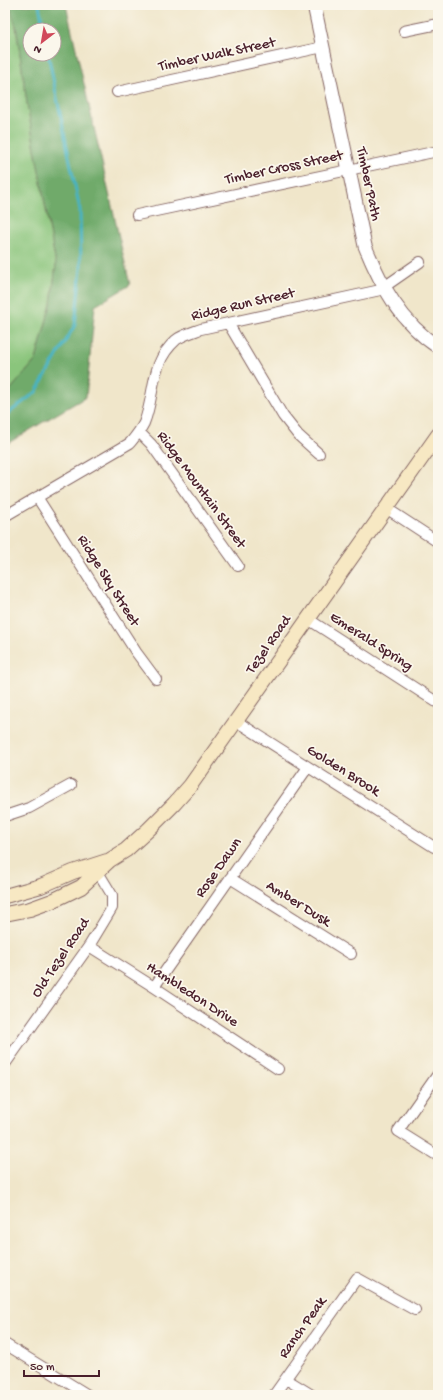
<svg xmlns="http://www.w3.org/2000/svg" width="443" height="1400" viewBox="0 0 443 1400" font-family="'Gochi Hand',sans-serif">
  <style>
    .green { fill: #8ac57b; stroke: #6a7253 }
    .forest { fill: #6faa6b; stroke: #5c644b; fill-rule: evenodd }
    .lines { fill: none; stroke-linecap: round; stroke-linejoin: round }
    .stream { stroke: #46b3c3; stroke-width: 3 }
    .minor-casing { stroke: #846563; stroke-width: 12 }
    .tertiary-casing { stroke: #846563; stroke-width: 15 }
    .secondary-casing { stroke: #846563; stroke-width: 16 }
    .minor { stroke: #fff; stroke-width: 10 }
    .tertiary { stroke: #fff; stroke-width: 13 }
    .secondary { stroke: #f7e8c3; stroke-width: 14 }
    .labels { text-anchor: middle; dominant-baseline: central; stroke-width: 3.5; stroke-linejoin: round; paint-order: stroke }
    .street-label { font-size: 15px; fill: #4a1f2b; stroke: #fbf7ec }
  </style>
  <rect width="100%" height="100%" fill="#fbf7ec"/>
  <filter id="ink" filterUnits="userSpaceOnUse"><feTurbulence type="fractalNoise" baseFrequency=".025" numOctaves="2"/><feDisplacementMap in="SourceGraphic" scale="8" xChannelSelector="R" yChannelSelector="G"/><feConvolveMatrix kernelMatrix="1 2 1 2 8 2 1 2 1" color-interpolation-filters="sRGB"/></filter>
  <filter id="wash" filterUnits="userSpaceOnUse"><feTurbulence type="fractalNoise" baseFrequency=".012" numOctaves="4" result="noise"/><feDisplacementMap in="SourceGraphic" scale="16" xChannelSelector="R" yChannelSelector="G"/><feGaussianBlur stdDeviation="0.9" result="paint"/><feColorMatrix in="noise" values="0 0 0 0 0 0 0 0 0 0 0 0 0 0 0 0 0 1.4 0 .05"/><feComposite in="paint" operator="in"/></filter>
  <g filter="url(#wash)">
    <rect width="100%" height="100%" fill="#f0e6ca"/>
    <!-- green -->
    <path class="green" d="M5,5h4l7,21 12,84 28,155 -5,39 -15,56 -31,36z"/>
    <!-- forest -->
    <path class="forest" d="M9,5h57l64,280 -35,21 -9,91 -36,21 -45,27v-49l31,-36 15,-56 5,-39 -28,-155 -12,-84zM30,30h24v24h-24z"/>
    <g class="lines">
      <!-- stream -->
      <path class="stream" d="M39,5l5,25
        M5,416l31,-24 39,-67 6,-57 -1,-58 -32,-156"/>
    </g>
  </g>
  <g filter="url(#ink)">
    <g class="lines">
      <!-- minor casing -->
      <g class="minor-casing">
        <path id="minor" d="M404,31l34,-7
          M117,92l206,-45
          M137,215l301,-64
          M384,287l36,-25
          M228,323l55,93 15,19 21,19
          M139,432l12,12 87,122
          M37,497l99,155 20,27
          M386,508l52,34
          M5,516l125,-73c5,-6 10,-12 14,-20 12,-30 5,-59 32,-83 6,-5 17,-8 25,-11l184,-40
          M308,619l130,84
          M236,721l198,126
          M5,816l24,-8 42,-23
          M230,878l121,76
          M89,946l65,41 124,82
          M154,987l154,-220
          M5,1064l84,-118 23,-38v-13l-17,-28
          M438,1074l-40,57 40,25
          M5,1344l83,51
          M286,1379l26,16
          M274,1395l83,-117 58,32"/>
      </g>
      <!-- tertiary casing -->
      <g class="tertiary-casing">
        <path id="tertiary" d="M314,5l51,241c16,39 36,77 73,101"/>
      </g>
      <!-- secondary casing -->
      <g class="secondary-casing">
        <path id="secondary" d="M5,896l36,-10 32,-14 34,-11
          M5,914l25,-5 22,-8 29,-14 29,-27 16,-10 22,-20 26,-26 16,-18 46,-65 202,-286"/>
      </g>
      <!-- minor -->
      <use href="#minor" class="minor"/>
      <!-- tertiary -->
      <use href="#tertiary" class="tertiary"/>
      <!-- secondary -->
      <use href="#secondary" class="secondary"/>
    </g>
  </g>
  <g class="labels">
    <!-- street labels -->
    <g class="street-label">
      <text transform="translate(217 55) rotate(-12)">Timber Walk Street</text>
      <text transform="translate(284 168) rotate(-12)">Timber Cross Street</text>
      <text transform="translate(368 184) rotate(78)">Timber Path</text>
      <text transform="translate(243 305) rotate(-13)">Ridge Run Street</text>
      <text transform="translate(201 490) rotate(54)">Ridge Mountain Street</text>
      <text transform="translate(108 581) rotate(58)">Ridge Sky Street</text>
      <text transform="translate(371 642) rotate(33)">Emerald Spring</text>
      <text transform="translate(269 645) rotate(-55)">Tezel Road</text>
      <text transform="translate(343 771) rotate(32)">Golden Brook</text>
      <text transform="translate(219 868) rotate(-55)">Rose Dawn</text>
      <text transform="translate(298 904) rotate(32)">Amber Dusk</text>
      <text transform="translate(61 958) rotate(-56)">Old Tezel Road</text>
      <text transform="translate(192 995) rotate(33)">Hambledon Drive</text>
      <text transform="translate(303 1328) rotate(-55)">Ranch Peak</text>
    </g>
  </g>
  <!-- margin -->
  <rect width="443" height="1400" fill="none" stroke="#fbf7ec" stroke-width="20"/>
  <!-- north arrow -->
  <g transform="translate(42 42) rotate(211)"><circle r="19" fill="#fbf7ec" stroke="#b4a19f"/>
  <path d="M0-3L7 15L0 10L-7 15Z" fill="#d1495b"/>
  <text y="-6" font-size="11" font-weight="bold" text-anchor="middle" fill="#4a1f2b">N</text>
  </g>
  <!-- scale -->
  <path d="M24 1370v6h75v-6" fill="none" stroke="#4a1f2b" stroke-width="2"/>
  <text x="30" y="1370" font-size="12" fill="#4a1f2b" stroke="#fbf7ec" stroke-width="3" paint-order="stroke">50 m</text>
</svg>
